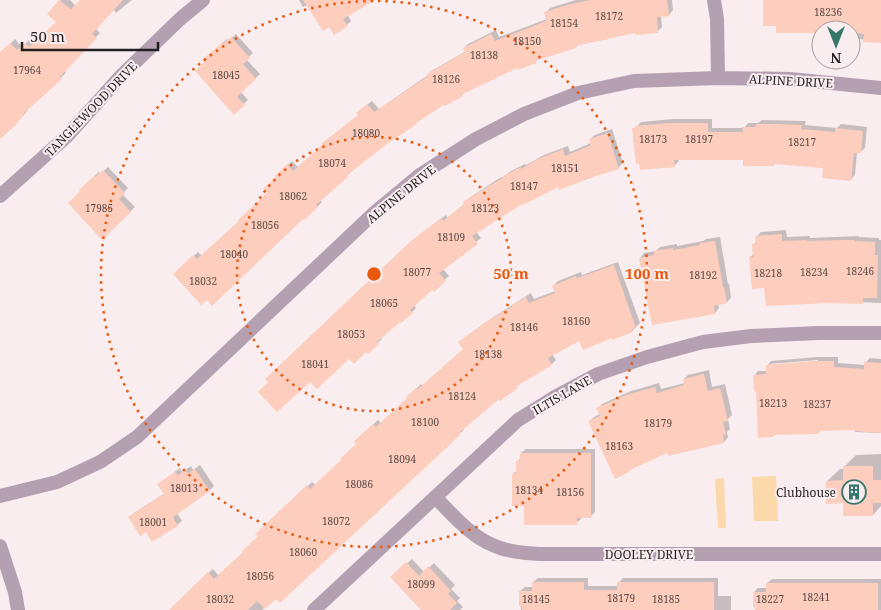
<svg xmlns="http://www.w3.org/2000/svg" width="881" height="610" viewBox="0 0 881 610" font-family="'Noto Serif',serif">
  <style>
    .green { fill: #fcd9ab }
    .shadow { fill: #0003; fill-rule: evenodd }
    .building { fill: #fdcdbd }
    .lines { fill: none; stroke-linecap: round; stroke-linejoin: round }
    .minor { stroke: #b4a0b1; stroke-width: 14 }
    .ring { fill: none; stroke: #e8590c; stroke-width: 2.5; stroke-dasharray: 2.5 5 }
    .labels { text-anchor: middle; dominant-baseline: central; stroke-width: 4; stroke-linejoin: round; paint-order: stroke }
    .number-label { font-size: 10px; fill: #5a4a47 }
    .street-label { font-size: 12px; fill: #231f20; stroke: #f9edef }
    .poi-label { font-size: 12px; fill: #231f20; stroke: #f9edef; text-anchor: end }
    .centre { fill: #e8590c; stroke: #f9edef; stroke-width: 2.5 }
    .ring-label { font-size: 15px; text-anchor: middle; font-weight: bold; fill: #e8590c; stroke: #f9edef; stroke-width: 4; stroke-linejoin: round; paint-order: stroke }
  </style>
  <rect width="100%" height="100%" fill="#f9edef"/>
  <!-- green -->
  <path class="green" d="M776,476l2,45h-24l-2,-44z
    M724,478l2,50h-8l-3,-49z"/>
  <!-- shadow -->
  <path class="shadow" d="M61,0h9l6,6 5,-6h51l-16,13 -3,-4 -17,20 4,4 -36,38 2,2 -39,36 1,1 -11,12 -17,11v-79l15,-15 7,8 8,-8 4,5 24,-22 -9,-8z
    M299,0h64l-15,15 3,6 -4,4 -18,1 -21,-21 -5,2z
    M576,0h96l1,10 -4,5 -8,1 1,11 -4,4 -21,1 -58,12 -3,3 -37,11 -4,4 -17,4 -52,25 -5,5 -15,8 -1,-1 -55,37 -38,31 -32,29 2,2 -5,5 -14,10 -96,82 -33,-25 24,-22 4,4 67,-63 9,-16 -1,-1 15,-15 7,7 60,-53 3,-6 10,-8 7,8 49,-34 5,-5 33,-19 -2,-3 4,-4 28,-14 3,7 48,-18 -2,-6 5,-5z
    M764,0h117v42l-30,-4v-8h-30v6h-2l1,-5 -43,-6z
    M236,34l17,19 -7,6 14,15 -19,18 7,8 -14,13 -28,-50 2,-7 19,-17 1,2z
    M673,119h39v9h32l4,-5h10l4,-3 44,1 -1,4 32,3 4,-4 26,3 -2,21 -5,4h-3l-2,23 -4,4 -26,-12 -49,-4 -2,2 -30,-6h-66l1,2 -5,5 -40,-37 7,-7z
    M612,129l11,34 -5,5 -59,18 -36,16 -47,30 5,6 -38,31 6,7 -15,14 -2,-2 -18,17 2,3 -14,14 -2,-2 -19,17 1,2 -14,13 49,-115 29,-22 2,3 17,-14 -1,-2 5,-4 29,-19 7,-3 4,-4 16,-8 1,1 18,-10 24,-9 2,6 21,-9 -1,-4 5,-4z
    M108,167l20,21 -6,6 13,13 -33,31 -22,-48 19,-18 1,2z
    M786,230l1,7 23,-1v2l49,-2v1l20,1v2h2v63l-54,-2 -62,-14 -15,-30 4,-3v-10l3,-3v-5l4,-4z
    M720,237l8,47 1,-1 2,15 -4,4 -9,2 1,4 -4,5 -75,-55 4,-5 12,-2 4,-4 17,-3v2l26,-5 3,-2z
    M618,262l22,61 -8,8 -52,8 -28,15 4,6 -4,4 -30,18 -22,17 -1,-2 -37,31 2,2 -5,4 -197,176h-90l18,-20 23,-21 6,7 25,-24 15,-16 -2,-2 55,-52 4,3 27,-25 15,-17 -2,-2 22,-21 3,3 28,-25 -1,-1 13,-13 2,2 41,-37v-11l31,-22 36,-23 3,6 21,-8 -2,-5 5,-5 23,-9 1,3z
    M817,357h21v6l27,2v-2l5,-5 11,1v74l-26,-1v-3l-34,1 -3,3 -43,1 -2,2 -19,-60 4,-5h9v-5l4,-5zM818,360v2l-48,4v-2z
    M709,370l3,17 13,-3 7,31 -4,4 2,10 -3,3 1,5 -4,5 -56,9 -36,17 -4,3 -38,-50 4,-4 6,-3 -2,-6 4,-4 29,-13 28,-8 2,6 24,-6 -1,-4 4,-4z
    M526,449h69v63l-5,5h-9v2l-5,4 -50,-18 -13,-31 5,-4v-9l3,-3v-5z
    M881,454v52l-8,9 -29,-13 -17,-21 13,-12h4v-2l12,-12z
    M200,465l14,21 -4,4 -33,23 5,8 -5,4 -30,5 -18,-13 5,-4 31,-20 -1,-13 16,-12 2,4 9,-6 2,4z
    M412,559l12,13 10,-9 21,22 -4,4 9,9 -3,3 6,6 -3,3h-37l-31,-33z
    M538,578h50v8h30v-3l5,-5h95v18h13v14h-210l-1,-19 5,-4h8v-5z
    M772,579h109v31h-126l-1,-18 4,-4h9v-5z"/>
  <!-- building -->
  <path class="building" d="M59,0l12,9 9,-9h43l-31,34 5,4 -37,39 2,2 -39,35 1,1 -7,7 1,1 -18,16v-87l10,-9 7,7 8,-7 4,4 27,-25 -9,-8z
    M303,0h72l-32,19 5,7 -14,9 -5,-8 -6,4z
    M590,0h77l2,16 -12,1 1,16 -22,2 -1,-2 -59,13v2l-41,13 1,2 -18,7 -1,-2 -56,27 1,2 -17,9v-1l-3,1 -26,17 1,1 -26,17 -44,34 2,1 -33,29 2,2 -14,13 -1,-1 -91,87 -5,-6 -6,5 -28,-31 20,-19 4,4 42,-38 -1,-1 29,-27 -4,-4 13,-12 -1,-1 12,-12 6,7 29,-26 -1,-1 37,-29 -2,-2 11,-9 7,8 54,-36 -1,-2 38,-22 -2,-4 28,-14 4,7 51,-20 -2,-9 27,-8z
    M763,0h118v43l-18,-1 1,-8 -12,-1v-3h-31v3h-45v-7h-13z
    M231,37l19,21 -7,6 13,15 -19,18 8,8 -11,10 -39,-44 9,-8 -2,-3 20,-17 1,1z
    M668,123h40v9h35l-1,-5h14v-3h23l23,1 -1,4 34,3v-4l28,3 -2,22h-7l-3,28 -29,-3 1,-10 -49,-4v2h-31v-6h-69l1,7 -35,3 -1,-7 -3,1 -4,-36h3v-2z
    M608,133l11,36 -23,7 -37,14 -1,-3 -35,18 -1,-1 -50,32 6,8 -39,29 7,8 -12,11 -2,-2 -22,20 3,3 -12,10 -1,-1 -23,20 2,2 -11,10 -2,-2 -12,12 -5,-5 -32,30 -7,-7 -33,30 -19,-20 10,-10 -3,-3 94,-89 52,-49 30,-23 2,3 21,-17 -1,-2 29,-18 11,-6v-2l18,-9v2l17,-10 25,-10 2,7 26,-11 -2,-6z
    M103,170l22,23 -6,6 12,13 -29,28 -34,-37 12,-12 -1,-1 15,-14 1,1z
    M782,234v7l25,-1v1l37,-1h11v1l20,1v13h3l-1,43h-14v6l-36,-1 -61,3 -2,-18 -12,1 -3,-32h4l-1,-13h4l-1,-8z
    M715,241l8,46h1l3,16 -13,3 1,8 -63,11 -13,-67 15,-3v-4l19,-3v2l27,-5v-2z
    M614,265l22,63 -4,1 1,3 -21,8v-2l-29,12 -4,-9 -31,17 4,7 -35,21 1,2 -18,13 -1,-2 -40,34 1,2 -180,168 -4,-4 -11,10 -8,-8 -9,9h-79l39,-38 6,7 29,-27 -1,-1 16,-15 -3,-2 52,-49 3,4 31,-29 -1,-1 16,-15 -2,-3 19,-17 3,3 31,-29 -1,-1 10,-9 2,1 45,-40 -5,-7 31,-22 24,-14 -1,-1 14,-8 3,6 26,-10 -3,-7 24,-10 1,2z
    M812,361h22v6l30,2v-7l17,1v70l-27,-2v-1l-35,1v3l-46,1v2l-15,1 -2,-47h-2l-1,-16 13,-1v-9z
    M704,374l4,17 12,-3 8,33 -5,1 3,12 -3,1 1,8 -56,13 -1,-3 -39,18 1,1 -14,7 -27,-58 12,-5 -4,-8 30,-13 29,-8 2,6 27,-8 -1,-6z
    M520,453h71v65h-14v7h-53v-19h-12v-32h4v-13h4z
    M843,466h30v14h8v23h-8v13h-30v-13l-17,1v-23l17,-1z
    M195,469l15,22 -37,26 5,9 -26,16 -6,-10 -6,4 -12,-19 36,-23 -7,-10 18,-12 3,3 8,-5 2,3z
    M406,562l13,14 9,-10 23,25 -3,3 9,9 -7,7h-29l-31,-33z
    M532,582h52v8h33v-8h97v28h-192v-4h-3v-15h13z
    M766,583h112v27h-123v-3h-2v-15h13z"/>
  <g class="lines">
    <!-- minor -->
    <path class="minor" d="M714,0l3,19 1,59
      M0,196l67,-60 54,-60 59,-57 23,-19
      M0,496l57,-14 43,-20 37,-25 236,-223 47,-39 56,-36 48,-25 54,-21 56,-12 84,-3 72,1 91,9
      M435,497c18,18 36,40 60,49 14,6 30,7 45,8h341
      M0,546l15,46 3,18
      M314,610l204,-190 37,-23 43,-23 49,-17 56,-15 48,-6 68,-3h62"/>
  </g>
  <!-- distance rings -->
  <g class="ring">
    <circle cx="374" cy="274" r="137"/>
    <circle cx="374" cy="274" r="273"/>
  </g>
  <!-- icons -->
  <defs>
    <g id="building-ring" transform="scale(1.25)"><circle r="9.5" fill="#f9edef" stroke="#34776a" stroke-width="1.5"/><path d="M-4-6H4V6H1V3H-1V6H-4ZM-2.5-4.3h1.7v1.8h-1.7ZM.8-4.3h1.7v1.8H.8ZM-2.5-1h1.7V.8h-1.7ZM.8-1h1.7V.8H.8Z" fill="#34776a"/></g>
  </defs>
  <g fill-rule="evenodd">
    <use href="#building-ring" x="854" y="492"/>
  </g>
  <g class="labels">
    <!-- number labels -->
    <g class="number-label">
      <text x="828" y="12">18236</text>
      <text x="609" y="16">18172</text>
      <text x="564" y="23">18154</text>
      <text x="527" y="41">18150</text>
      <text x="484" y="55">18138</text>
      <text x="27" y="70">17964</text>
      <text x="226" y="75">18045</text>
      <text x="446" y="79">18126</text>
      <text x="366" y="133">18080</text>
      <text x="653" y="139">18173</text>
      <text x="699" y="139">18197</text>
      <text x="802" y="142">18217</text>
      <text x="332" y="163">18074</text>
      <text x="565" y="168">18151</text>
      <text x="524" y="186">18147</text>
      <text x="293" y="196">18062</text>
      <text x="99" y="208">17985</text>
      <text x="485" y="208">18123</text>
      <text x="265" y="225">18056</text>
      <text x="451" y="237">18109</text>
      <text x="234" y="254">18040</text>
      <text x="860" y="271">18246</text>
      <text x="417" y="272">18077</text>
      <text x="814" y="272">18234</text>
      <text x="768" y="273">18218</text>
      <text x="703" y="275">18192</text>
      <text x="203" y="281">18032</text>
      <text x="384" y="303">18065</text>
      <text x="576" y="321">18160</text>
      <text x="524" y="327">18146</text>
      <text x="351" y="334">18053</text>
      <text x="488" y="354">18138</text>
      <text x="315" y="364">18041</text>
      <text x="462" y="396">18124</text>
      <text x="773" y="403">18213</text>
      <text x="817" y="404">18237</text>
      <text x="425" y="422">18100</text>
      <text x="658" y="423">18179</text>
      <text x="619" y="446">18163</text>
      <text x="402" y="459">18094</text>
      <text x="359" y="484">18086</text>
      <text x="184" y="488">18013</text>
      <text x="529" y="490">18134</text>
      <text x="570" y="492">18156</text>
      <text x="336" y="521">18072</text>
      <text x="153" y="522">18001</text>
      <text x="303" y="552">18060</text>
      <text x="260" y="576">18056</text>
      <text x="421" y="584">18099</text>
      <text x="816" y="597">18241</text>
      <text x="621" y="598">18179</text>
      <text x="220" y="599">18032</text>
      <text x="536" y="599">18145</text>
      <text x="666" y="599">18185</text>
      <text x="770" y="599">18227</text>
    </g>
    <!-- street labels -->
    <g class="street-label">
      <text transform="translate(791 81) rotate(3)">ALPINE DRIVE</text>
      <text transform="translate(91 109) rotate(-46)">TANGLEWOOD DRIVE</text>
      <text transform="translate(401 194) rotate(-39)">ALPINE DRIVE</text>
      <text transform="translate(562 395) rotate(-30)">ILTIS LANE</text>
      <text x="649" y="554">DOOLEY DRIVE</text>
    </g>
    <!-- poi labels -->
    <g class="poi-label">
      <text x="836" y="492">Clubhouse</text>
    </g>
  </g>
  <circle cx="374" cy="274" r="8" class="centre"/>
  <g class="ring-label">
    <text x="511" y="279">50 m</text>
    <text x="647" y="279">100 m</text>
  </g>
  <!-- north arrow -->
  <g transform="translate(836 45) rotate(180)"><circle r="24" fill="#f9edef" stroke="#a39b9c"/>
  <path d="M0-4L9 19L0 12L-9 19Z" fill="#34776a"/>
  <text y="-8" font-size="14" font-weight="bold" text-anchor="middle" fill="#231f20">N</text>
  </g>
  <!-- scale -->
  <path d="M22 42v8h136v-8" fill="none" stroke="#231f20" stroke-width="2.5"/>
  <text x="30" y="42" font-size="15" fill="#231f20" stroke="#f9edef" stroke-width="4" paint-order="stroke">50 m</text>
</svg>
